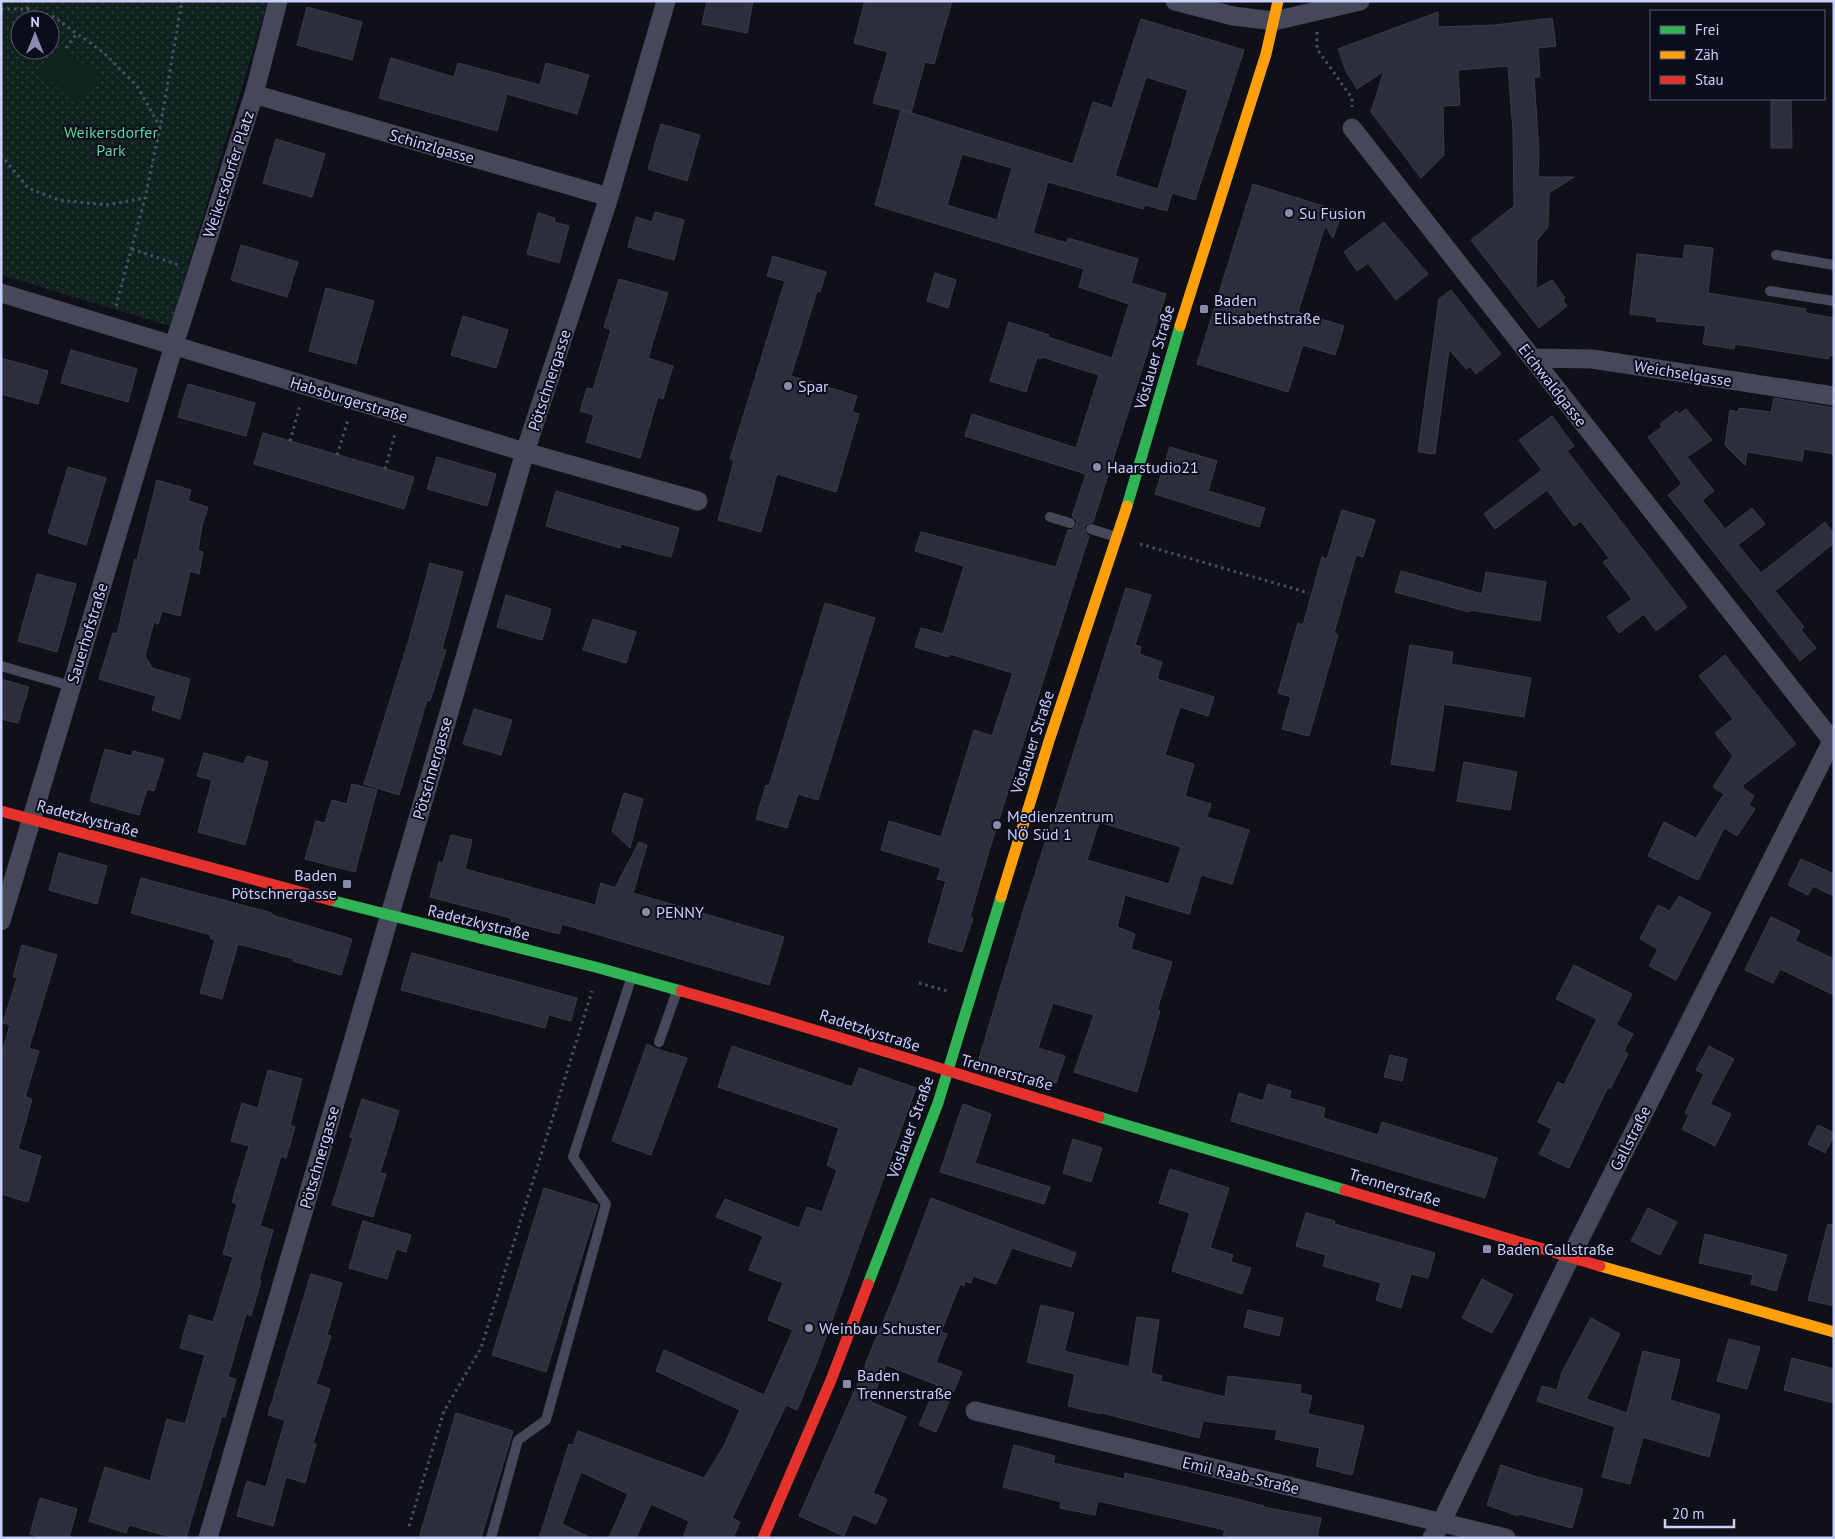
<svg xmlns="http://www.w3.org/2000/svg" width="1835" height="1539" viewBox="0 0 1835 1539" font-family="'PT Sans',sans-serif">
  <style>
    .grass { fill: url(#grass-dots); fill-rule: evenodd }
    .garden { fill: #0f221e }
    .building { fill: #2c2e3b; stroke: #3a3b4c; fill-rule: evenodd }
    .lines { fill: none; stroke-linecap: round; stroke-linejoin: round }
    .path { stroke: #445459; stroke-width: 3; stroke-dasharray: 2.5 4; stroke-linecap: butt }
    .lane { stroke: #444859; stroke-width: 10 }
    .street { stroke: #444859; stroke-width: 19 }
    .fast { stroke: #30b455; stroke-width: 11 }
    .slow { stroke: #ff9f0a; stroke-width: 11 }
    .jam { stroke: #e5322d; stroke-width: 11 }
    .poi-dot { fill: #888dad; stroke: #0c0d1b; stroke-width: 2 }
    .labels { text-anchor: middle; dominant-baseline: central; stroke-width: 4; stroke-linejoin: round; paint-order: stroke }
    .park-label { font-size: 16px; fill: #59d898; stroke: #0c0d1b }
    .street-label { font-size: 16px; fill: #c9d0fd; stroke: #0c0d1b }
    .poi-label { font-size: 16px; fill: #c9d0fd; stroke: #0c0d1b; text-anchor: start }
  </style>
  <defs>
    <pattern id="grass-dots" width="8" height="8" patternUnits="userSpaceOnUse" patternTransform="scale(1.25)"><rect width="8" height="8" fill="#0f221e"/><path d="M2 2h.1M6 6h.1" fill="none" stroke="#314140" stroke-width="1.8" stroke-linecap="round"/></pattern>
  </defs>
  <rect width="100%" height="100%" fill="#101018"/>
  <!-- grass -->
  <path class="grass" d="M1,1h267l-98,325 -169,-51zM20,20h30v30h-30z"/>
  <!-- garden -->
  <path class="garden" d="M63,45l38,35 -24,25 -38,-34z"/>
  <!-- building -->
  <path class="building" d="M707,1h46l-6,32 -45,-9z
    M865,1h87l-18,63 -9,-2 -14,51 -9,-3 171,54 20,-62 19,6 29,-89 103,31 -49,150 -23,-7 -5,18 -22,-6 -2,4 -95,-27 -15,51 34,10 1,-5 70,21 -7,24 35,11 -73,228 -6,2 -3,3 2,6 3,3 -100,315 -19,66 3,1 -11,34 -34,-10 18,-61 -9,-2 4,-11 -60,-18 8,-29 52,16 33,-107 18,6 21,-63 -63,-19 -2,3 -33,-10 6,-19 22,6 21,-68 -49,-15 6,-19 135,35 12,-37h4l4,-5 1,-4 -5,-5 14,-42 -121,-38 7,-22 104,34 23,-73 -57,-18 -1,2 -4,-2 -11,35 -36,-11 19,-59 40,13 -1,2 64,21 17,-54 -50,-17 5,-18 -209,-64 26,-95 -28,-7 15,-51 -34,-9zM1146,77l42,13 -30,99 -43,-13zM962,154l50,14 -15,52 -50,-15z
    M307,7l55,15 -10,38 -55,-15z
    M1438,12v15l57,-2 57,-7 4,28 -18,2 2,29h-6l5,75 -1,25h36l-25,16 -1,34 -11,13 -1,49 16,-9 13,18 -2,2 4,6 -28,22 -68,-88 43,-34 -1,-76 -5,-64 -50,4 2,35 -17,1 1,49 -23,23 -50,-66 13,-41 -27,18 -11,-18 -8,-22z
    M391,58l63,19 4,-14 82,22 6,-22 43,12 -12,39 -70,-20 -10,37 -118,-33z
    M1771,99h20l1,49h-21z
    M661,124l39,11 -13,46 -39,-12z
    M276,139l49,15 -13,43 -49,-14z
    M1253,184l89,28 -9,26 -8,-12 -27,86 46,14 -9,29 -32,-10 -15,47 -91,-28z
    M655,212l29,8 -10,40 -46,-13 8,-30 16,5z
    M538,213l17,5 -1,4 15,4 -10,37 -32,-9z
    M1384,222l44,52 -32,26 -28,-37 -11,8 -13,-19z
    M241,245l57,17 -11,35 -56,-17z
    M1685,245l28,3 -5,45 98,16 -1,4 29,5v38l-5,-1v4l-94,-15 -1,5 -31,-5 3,-18 -50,-5v-4l-26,-3 7,-60 46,5z
    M773,256l53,16 -6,20 -3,-1 -26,85 66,20 -5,16 7,2 -23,78 -59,-18 -16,58 -43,-12 16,-59 -4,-2 55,-178 -18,-5z
    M935,273l21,7 -8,28 -21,-7z
    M619,279l49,14 -20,65 25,8 -10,33 -5,-2 -18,61 -54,-16 8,-27 -14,-4 7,-23 6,1 18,-59 -7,-3z
    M326,288l48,13 -18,63 -47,-13z
    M1451,290l50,64 -25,20 -6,-8 -4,3 -17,-20 -14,105 -17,-2 21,-153z
    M463,316l45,14 -12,38 -45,-13z
    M71,350l66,19 -9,33 -67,-19z
    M1,358l47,13 -10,33 -37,-10z
    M188,384l67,19 -9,33 -68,-19z
    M1774,398l60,10v46l-30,-5 -2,12 -55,-9 -2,13 -20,-20 5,-35 8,2 1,-4 32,4z
    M1686,409l26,31 -25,17 27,34 -12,9 23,29 27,-21 13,16 -27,21 23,28 64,-51 9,12v9l-59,48 29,36 -3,3 15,18 -16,13 -132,-166 14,-11 -34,-47 14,-10 -2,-3 17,-13 2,3z
    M1552,416l22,30 -7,5 120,156 -31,24 -12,-17 -25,19 -12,-16 25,-18 -29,-37 6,-4 -28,-37 -7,5 -27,-36 -52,39 -11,-15 58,-44 -23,-30z
    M263,433l151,44 -10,32 -150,-45z
    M1170,447l47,14 -9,30 57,17 -6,19 -104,-33z
    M437,457l59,17 -9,32 -60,-17z
    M68,467l38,11 -20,67 -38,-12z
    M157,480l34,10 -3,11 20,6 -6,19 -4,25 5,1 -4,22 -9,-3 -10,45 -18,-5 -4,13 -4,-2 -9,33 7,13 38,11 -10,40 -28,-9 4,-14 -57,-17 14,-46 4,1 18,-75 2,1z
    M556,491l123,37 -8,29 -50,-13 -1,4 -74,-22z
    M1342,510l33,10 -12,37 -7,-2 -22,78 4,2 -29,101 -27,-7 9,-32 -13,-4 20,-70 5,2 19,-68 5,2z
    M430,563l33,9 -21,77 4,1 -16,51 -3,-1 -28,95 -35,-11 46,-148z
    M1401,571l81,23 4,-22 60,10 -6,39 -70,-11 -1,2 -74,-20z
    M37,574l39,10 -19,68 -39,-11z
    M1126,588l25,7 -16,50 6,2 -2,7 23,8 -5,17 57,18 -6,19 -28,-9 -15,48 29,9 -9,32 26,8 -4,13 42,13 -17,54 -31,-9 -12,39 -64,-19 -8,32 18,7 -4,15 41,13 -15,48 3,1 -23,81 -63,-20 20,-57 -41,-12 -15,45 27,8 -9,27 -77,-24 43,-144zM1099,822l82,25 -12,37 -82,-24z
    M506,595l45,14 -9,31 -45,-13z
    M825,603l50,15 -57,182 -20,-6 -11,34 -31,-9 10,-34 3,1z
    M593,619l43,13 -10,31 -43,-13z
    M1410,645l43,7 -2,12 80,14 -7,39 -80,-13 -10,67 -43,-7z
    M1725,655l71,89 -53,41v3l11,8 -5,9 6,4 -18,27 -13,-8 -26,52 -50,-24 16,-34 32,16 28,-44 -11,-7 20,-31 -18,-23 18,-14 -34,-43z
    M1,679l28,8 -11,36 -17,-4z
    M474,709l38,11 -11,35 -38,-11z
    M105,749l26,7 2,-5 31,8 -10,32 -7,-2 -8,26 -49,-14z
    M204,753l40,11 3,-8 21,6 -23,83 -47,-13 14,-52 -15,-4z
    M1464,762l53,10 -7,38 -53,-9z
    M352,784l25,6 -22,82 -50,-13 11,-38 9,2 7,-23 15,4z
    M624,793l19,6 -13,49 -18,-17z
    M451,835l21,5 -7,29 130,36 6,-22 14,5 24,-46 8,3 -14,48 151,44 -15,48 -207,-61 -3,10 -48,-13v-3l-81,-21 9,-35 4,1z
    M59,853l48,13 -10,38 -48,-14z
    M1801,859l33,15v22l-21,-10 -5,9 -20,-10z
    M141,878l131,35v2l80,24 -11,36 -48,-14 1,-2 -56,-15 -16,55 -22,-6 15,-53 -5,-2 1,-3 -80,-22z
    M1679,896l32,17 -35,67 -27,-14 9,-17 -18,-10 18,-34 12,6z
    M1771,917l29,14 -5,10 39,18v36l-54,-26 -7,14 -28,-13z
    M22,945l35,10 -28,93 10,3 -14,46 7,2 -14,50 23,7 -13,46 -27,-8v-139l9,-30 -7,-2 14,-45 -4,-1z
    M412,953l165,45 -6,23 -22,-6 -4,13 -144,-38z
    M1574,965l58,29 -16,31 17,9 -9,17 4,3 -18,35 -2,-2 -39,81 -30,-14 13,-25 -14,-7 20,-40 6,3 33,-66 -41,-20z
    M647,1044l10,5 30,9 -36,97 -39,-14z
    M732,1046l120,41 7,-19 57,20 -98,271 -21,51 -11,-5 -54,113 8,4 -7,16h-50l6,-17 -38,-17 -15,34h-27l19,-44 -47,-22 -19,52 29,14h-52l30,-94 4,1 5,-14 126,47 20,-32 16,-36 -84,-39 8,-21 100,45 29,-65 -25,-10 15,-37 -34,-13 14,-34 -47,-19 9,-18 74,29 8,-21 15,5 15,-42 -10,-5 12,-37 -121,-41z
    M1709,1046l25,13 -24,45 21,10 -16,32 -33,-17 7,-14 -4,-2 19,-39 -8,-4z
    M1390,1055l17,4 -5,22 -18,-4z
    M268,1070l34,9 -12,46 5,2 -9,31 -5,-2 -21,70 13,4 -14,50 2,1 -10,35 -5,-2 -18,63 8,2 -11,38 -3,-1 -36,122h-12l-45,-13 -3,8 -37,-12 16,-54 45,14 17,-62 18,5 20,-69 -25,-7 9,-33 24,7 20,-65 -10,-3 14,-50 -5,-2 17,-56 -18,-5 11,-38 16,5z
    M1268,1084l23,7 -2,7 36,10 -2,10 55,17 4,-13 115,36 -12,40 -254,-77 8,-28 24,8z
    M362,1099l37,12 -19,62 6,1 -13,43 -41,-12 21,-67 -3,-1z
    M963,1104l28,10 -16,49 75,24 -6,17 -104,-32z
    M1818,1125l16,8v3l-9,17 -17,-9z
    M1073,1139l29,9 -11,34 -28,-9z
    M1170,1169l59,19 -19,60 23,7 -2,7 20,6 -9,26 -70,-23 18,-58 -31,-10z
    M544,1188l54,17 -52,167 -54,-17z
    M931,1198l145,55 -5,14 -59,-19 -16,36 -23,-8 -2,7 -6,-2 -1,5 -4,-2 -19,48 6,2 -11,28 26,10 -26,60 -17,-7 18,-40 -51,-20 -15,37 35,15 -33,76 14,6 -11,25 -23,-10 -9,22 -45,-20 67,-151h-1l31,-74z
    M1648,1208l29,14 -17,33 -29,-14z
    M1306,1213l29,8 -1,3 101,29 -7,25 -17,-4 -10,34 -25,-8 5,-17 -58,-17 3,-11 -30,-9z
    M363,1221l48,14 -5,17 -10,-3 -9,30 -38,-11z
    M1828,1224l6,1v81l-26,-6z
    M1705,1234l82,21 -11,36 -25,-7 2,-9 -54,-12z
    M311,1274l31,9 -15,52 4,1 -15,48 14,5 -17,54 3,1 -11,39 -19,-6 -13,49 -36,-10 10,-35 19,6 19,-67 -17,-5z
    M1482,1279l31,16 -21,38 -30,-15z
    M1041,1305l33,8 -10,38 65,16 8,-50 22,3 -8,53 11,3 -2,5 65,16 3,-21 73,9 -1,8 12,3 -4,18 56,12 -12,49 -36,-9 4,-18 -45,-9 2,-9 -74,-9 -4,17 -97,-25 -1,1 -33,-8 7,-32 -48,-12z
    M1248,1310l35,8 -4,18 -35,-9z
    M1591,1318l29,16 -34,65 41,14 16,-62 37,9 -10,40 50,15 -11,42 -66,-20 -13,47 -28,-7 13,-50 -78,-26 5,-15 15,4 5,-18z
    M1729,1339l31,8 -13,42 -30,-8z
    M1792,1358l42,11v34l-50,-13z
    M456,1413l57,18 -32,107h-62z
    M1014,1445l41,11 -2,7 71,16 1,-6 108,25 31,8 -1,1 58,11 -4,20h-83l-11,-3 2,-5 -127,-29 -3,14 -35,-7 1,-6 -58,-15z
    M1501,1465l36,12 46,12 -11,39 -53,-14 -1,2 -31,-11z
    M40,1498l37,11 -8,29h-25l-14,-4z"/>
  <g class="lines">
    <!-- path -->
    <path class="path" d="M1,9h26l27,8 50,36 33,33 23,41
      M27,9l1,-8
      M1317,32v17l35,49v9
      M66,48l11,-15
      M1,155l27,33 31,12 47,5 39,-7
      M132,249l47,16
      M116,306l29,-108 15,-70 22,-127
      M290,441l10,-36
      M337,455l11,-35
      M385,469l10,-35
      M1140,544l169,49
      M919,983l28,8
      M409,1526l35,-115 37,-63 111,-357"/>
    <!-- lane -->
    <path class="lane" d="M1776,255l58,10
      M1770,291l64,10
      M1050,517l20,6
      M1091,529l25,8
      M1,666l70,20
      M659,1042l18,-51
      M491,1538l27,-98 28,-20 60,-216 -33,-47 58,-178"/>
    <!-- street -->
    <path class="street" d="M1175,1l58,15 41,5 86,-20
      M254,94l355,103
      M1352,128l482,615
      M1,293l524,159 173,49
      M1532,358l60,1 242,37
      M1,921l173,-576 80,-251 24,-93
      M975,1411l531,127
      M208,1538l317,-1086 84,-255 57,-196
      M1432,1538l9,-15 129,-265 262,-517 2,-1"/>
    <!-- fast -->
    <path class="fast" d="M1127,506l53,-180
      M330,900l269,68 82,23
      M1099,1117l246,73
      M868,1284l70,-181 63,-206"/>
    <!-- slow -->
    <path class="slow" d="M1180,326l86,-272 12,-53
      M1001,897l48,-156 78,-235
      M1600,1266l234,66"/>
    <!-- jam -->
    <path class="jam" d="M1,811l329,89
      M681,991c140,39 278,84 418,126
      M1345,1190l255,76
      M763,1538l68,-158 37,-96"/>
  </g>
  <!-- markers -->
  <g class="poi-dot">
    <circle cx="1289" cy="213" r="5"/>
    <rect x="1199" y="304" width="10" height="10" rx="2.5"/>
    <circle cx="788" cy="386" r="5"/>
    <circle cx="1097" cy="467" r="5"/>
    <circle cx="997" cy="825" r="5"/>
    <rect x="342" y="879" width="10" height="10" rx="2.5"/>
    <circle cx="646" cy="912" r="5"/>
    <rect x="1482" y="1244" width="10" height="10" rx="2.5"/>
    <circle cx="809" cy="1328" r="5"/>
    <rect x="842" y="1379" width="10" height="10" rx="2.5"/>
  </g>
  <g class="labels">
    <!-- park labels -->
    <g class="park-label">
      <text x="111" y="132">Weikersdorfer<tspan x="111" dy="18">Park</tspan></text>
    </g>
    <!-- street labels -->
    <g class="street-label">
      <text transform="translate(432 146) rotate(16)">Schinzlgasse</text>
      <text transform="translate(228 174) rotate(-72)">Weikersdorfer Platz</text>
      <text transform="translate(1154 357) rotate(-74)">Vöslauer Straße</text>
      <text transform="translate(1683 373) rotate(9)">Weichselgasse</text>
      <text transform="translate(549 380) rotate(-72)">Pötschnergasse</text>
      <text transform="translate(1553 385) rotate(52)">Eichwaldgasse</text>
      <text transform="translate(349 399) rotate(17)">Habsburgerstraße</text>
      <text transform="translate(87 633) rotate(-73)">Sauerhofstraße</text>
      <text transform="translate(1032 742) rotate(-72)">Vöslauer Straße</text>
      <text transform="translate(432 768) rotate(-74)">Pötschnergasse</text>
      <text transform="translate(88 818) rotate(15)">Radetzkystraße</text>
      <text transform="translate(479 922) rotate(14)">Radetzkystraße</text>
      <text transform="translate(870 1030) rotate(18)">Radetzkystraße</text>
      <text transform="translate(1007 1072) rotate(16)">Trennerstraße</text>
      <text transform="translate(910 1127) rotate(-70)">Vöslauer Straße</text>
      <text transform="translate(1630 1138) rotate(-63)">Gallstraße</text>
      <text transform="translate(319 1157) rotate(-74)">Pötschnergasse</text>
      <text transform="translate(1395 1187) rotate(17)">Trennerstraße</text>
      <text transform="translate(1241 1475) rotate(13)">Emil Raab-Straße</text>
    </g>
    <!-- poi labels -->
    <g class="poi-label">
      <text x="1299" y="213">Su Fusion</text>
      <text x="1214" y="300">Baden<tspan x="1214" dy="18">Elisabethstraße</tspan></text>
      <text x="798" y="386">Spar</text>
      <text x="1107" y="467">Haarstudio21</text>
      <text x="1007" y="816">Medienzentrum<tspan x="1007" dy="18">NÖ Süd 1</tspan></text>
      <text x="337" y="875" text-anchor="end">Baden<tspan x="337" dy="18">Pötschnergasse</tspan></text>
      <text x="656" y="912">PENNY</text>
      <text x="1497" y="1249">Baden Gallstraße</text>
      <text x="819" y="1328">Weinbau Schuster</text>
      <text x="857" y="1375">Baden<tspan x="857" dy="18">Trennerstraße</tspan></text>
    </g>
  </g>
  <!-- border -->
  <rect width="1835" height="1539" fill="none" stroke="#c9d0fd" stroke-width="5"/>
  <!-- legend -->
  <rect x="1650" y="10" width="175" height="90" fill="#0c0d1b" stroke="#585b75"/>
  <rect x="1660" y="26" width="25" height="8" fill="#30b455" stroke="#585b75"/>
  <text x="1695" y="35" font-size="15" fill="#c9d0fd">Frei</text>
  <rect x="1660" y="51" width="25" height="8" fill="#ff9f0a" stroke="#585b75"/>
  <text x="1695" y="60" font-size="15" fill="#c9d0fd">Zäh</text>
  <rect x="1660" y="76" width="25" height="8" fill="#e5322d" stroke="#585b75"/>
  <text x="1695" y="85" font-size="15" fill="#c9d0fd">Stau</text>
  <!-- north arrow -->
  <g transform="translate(35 35)"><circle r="24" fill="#0c0d1b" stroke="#585b75"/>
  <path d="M0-4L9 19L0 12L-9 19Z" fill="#888dad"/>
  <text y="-8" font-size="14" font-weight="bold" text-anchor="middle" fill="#c9d0fd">N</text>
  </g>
  <!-- scale -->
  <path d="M1665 1519v8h69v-8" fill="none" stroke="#c9d0fd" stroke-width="2.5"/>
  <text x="1672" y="1519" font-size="15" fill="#c9d0fd" stroke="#0c0d1b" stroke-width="4" paint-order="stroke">20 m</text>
</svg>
